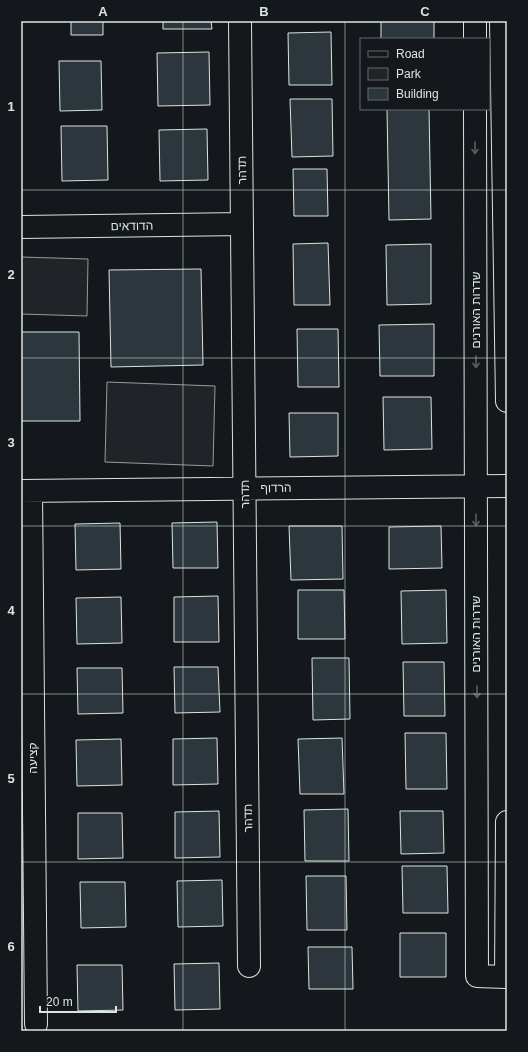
<svg xmlns="http://www.w3.org/2000/svg" width="528" height="1052" viewBox="0 0 528 1052" font-family="Helvetica,'Noto Sans Hebrew',sans-serif">
  <style>
    .green { fill: #202428; stroke: #939e99 }
    .building { fill: #2c363c; stroke: #d8e6dc }
    .lines { fill: none; stroke-linecap: round; stroke-linejoin: round }
    .minor-casing { stroke: #d8e6dc; stroke-width: 24 }
    .minor { stroke: #14181c; stroke-width: 22 }
    .oneway { stroke: #59605f }
    .grid { fill: none; stroke: #d8e6dc; stroke-width: 1; stroke-opacity: 0.55 }
    .labels { text-anchor: middle; dominant-baseline: central; stroke-width: 3; stroke-linejoin: round; paint-order: stroke }
    .street-label { font-size: 12px; fill: #d8e6dc; stroke: #14181c }
    .neatline { fill: none; stroke: #d8e6dc; stroke-width: 1.5 }
    .grid-label { font-size: 13px; text-anchor: middle; font-weight: bold; fill: #d8e6dc }
  </style>
  <rect width="100%" height="100%" fill="#14181c"/>
  <!-- green -->
  <path class="green" d="M21,257l67,2 -1,57 -66,-2z
    M107,382l108,4 -2,80 -108,-4z"/>
  <!-- building -->
  <path class="building" d="M71,21h32v14h-32z
    M163,21h48l1,8h-49z
    M381,21h53v18h-53z
    M331,32l1,53h-43l-1,-52z
    M209,52l1,53 -52,1 -1,-53z
    M59,61h42l1,49 -42,1z
    M290,99h42l1,57 -41,1z
    M387,109h42l2,110 -42,1z
    M61,126h46l1,54 -46,1z
    M207,129l1,51 -48,1 -1,-51z
    M293,169h34l1,47h-34z
    M328,243l2,62h-36l-1,-61z
    M431,244v60l-44,1 -1,-60z
    M201,269l2,96 -92,2 -2,-97z
    M434,324v52h-54l-1,-51z
    M297,329h41l1,58h-41z
    M21,332h58l1,89h-59z
    M383,397h48l1,52 -48,1z
    M289,413h49v43l-48,1z
    M217,522l1,46h-45l-1,-45z
    M120,523l1,46 -45,1 -1,-46z
    M289,526h53l1,53 -52,1z
    M441,526l1,42 -53,1v-42z
    M298,590h46l1,49h-47z
    M446,590l1,53 -45,1 -1,-53z
    M218,596l1,46h-45v-45z
    M121,597l1,46 -45,1 -1,-46z
    M312,658h37l1,61 -37,1z
    M403,662h41l1,54h-41z
    M174,667h44l2,45 -45,1z
    M77,668h45l1,45 -45,1z
    M405,733h41l1,56h-41z
    M217,738l1,46 -45,1v-46z
    M342,738l2,56h-44l-2,-55z
    M121,739l1,46 -45,1 -1,-46z
    M348,809l1,52h-44l-1,-51z
    M219,811l1,46 -45,1v-46z
    M400,811h43l1,42 -43,1z
    M78,813h44l1,45 -45,1z
    M402,866h45l1,47h-45z
    M306,876h40l1,54h-40z
    M222,880l1,46 -45,1 -1,-46z
    M80,882h45l1,45 -45,1z
    M400,933h46v44h-46z
    M308,947h44l1,42h-44z
    M219,963l1,46 -45,1 -1,-46z
    M77,965h45l1,45 -45,1z"/>
  <g class="lines">
    <!-- minor casing -->
    <g class="minor-casing">
      <path id="minor" d="M240,21l9,945
        M475,21v18
        M501,21l6,380
        M475,109l2,867 29,1 1,-155
        M21,227l221,-3
        M21,491l486,-5
        M31,491l5,533"/>
    </g>
    <!-- minor -->
    <use href="#minor" class="minor"/>
  </g>
  <!-- one-way arrows -->
  <defs><path id="oneway-shaft" d="M-6 0H5M1.5-3L5.5 0L1.5 3" fill="none" stroke-width="1.6" stroke-linecap="round" stroke-linejoin="round"/></defs>
  <g class="oneway">
    <use href="#oneway-shaft" transform="translate(475 148) rotate(90)"/>
    <use href="#oneway-shaft" transform="translate(476 362) rotate(90)"/>
    <use href="#oneway-shaft" transform="translate(476 520) rotate(90)"/>
    <use href="#oneway-shaft" transform="translate(477 692) rotate(90)"/>
  </g>
  <!-- grid -->
  <path class="grid" d="M183,21v1010M345,21v1010M21,190h486M21,358h486M21,526h486M21,694h486M21,862h486"/>
  <g class="labels">
    <!-- street labels -->
    <g class="street-label">
      <text transform="translate(242 170) rotate(-91)">תדהר</text>
      <text transform="translate(132 226) rotate(-1)">הדודאים</text>
      <text transform="translate(476 310) rotate(-90)">שדרות האורנים</text>
      <text transform="translate(276 488) rotate(-1)">הרדוף</text>
      <text transform="translate(245 494) rotate(-91)">תדהר</text>
      <text transform="translate(476 634) rotate(-90)">שדרות האורנים</text>
      <text transform="translate(33 758) rotate(-90)">קציעה</text>
      <text transform="translate(248 818) rotate(-91)">תדהר</text>
    </g>
  </g>
  <!-- border -->
  <rect width="528" height="1052" fill="none" stroke="#14181c" stroke-width="44"/>
  <!-- legend -->
  <rect x="360" y="38" width="130" height="72" fill="#14181c" stroke="#626a69"/>
  <rect x="368" y="51" width="20" height="6" fill="#14181c" stroke="#626a69"/>
  <text x="396" y="58" font-size="12" fill="#d8e6dc">Road</text>
  <rect x="368" y="68" width="20" height="12" fill="#202428" stroke="#626a69"/>
  <text x="396" y="78" font-size="12" fill="#d8e6dc">Park</text>
  <rect x="368" y="88" width="20" height="12" fill="#2c363c" stroke="#626a69"/>
  <text x="396" y="98" font-size="12" fill="#d8e6dc">Building</text>
  <!-- scale -->
  <path d="M40 1006v6h76v-6" fill="none" stroke="#d8e6dc" stroke-width="2"/>
  <text x="46" y="1006" font-size="12" fill="#d8e6dc" stroke="#14181c" stroke-width="3" paint-order="stroke">20 m</text>
  <rect x="22" y="22" width="484" height="1008" class="neatline"/>
  <g class="grid-label">
    <text x="103" y="16">A</text>
    <text x="264" y="16">B</text>
    <text x="425" y="16">C</text>
    <text x="11" y="111">1</text>
    <text x="11" y="279">2</text>
    <text x="11" y="447">3</text>
    <text x="11" y="615">4</text>
    <text x="11" y="783">5</text>
    <text x="11" y="951">6</text>
  </g>
</svg>
